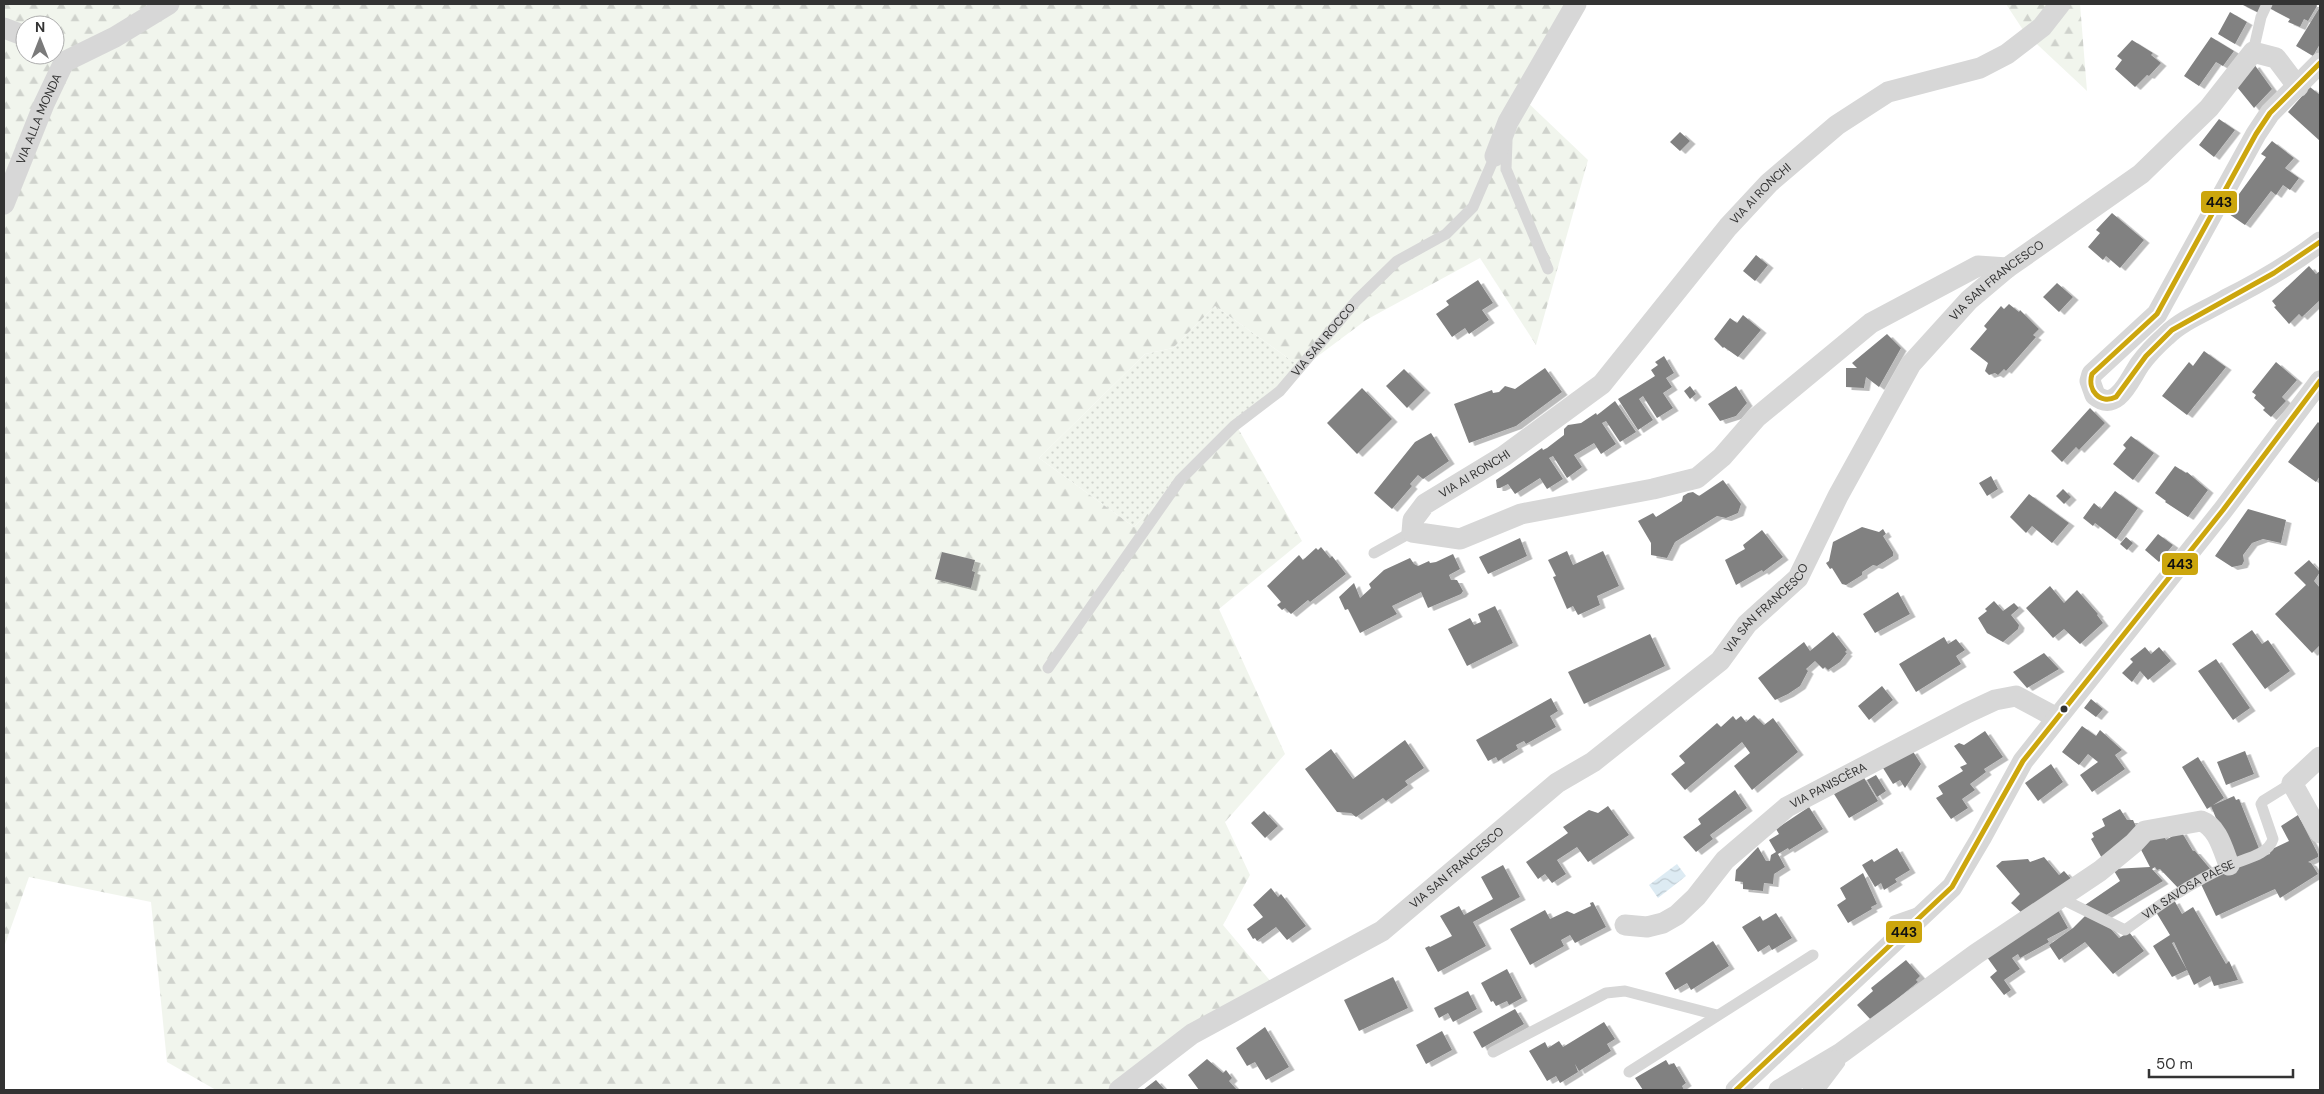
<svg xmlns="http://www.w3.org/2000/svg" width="2324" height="1094" viewBox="0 0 2324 1094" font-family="'DM Sans',sans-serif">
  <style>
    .grass { fill: url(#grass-dots) }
    .forest { fill: url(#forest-firs); fill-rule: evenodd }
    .water { fill: url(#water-waves) }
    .building { fill: #818181; filter: url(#shadow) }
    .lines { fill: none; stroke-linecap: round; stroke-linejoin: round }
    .service { stroke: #d7d7d7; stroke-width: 11 }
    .minor { stroke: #d7d7d7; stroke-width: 21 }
    .bus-1-casing { stroke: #fff; stroke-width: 9 }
    .bus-1 { stroke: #cca60d; stroke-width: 5 }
    .bus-dot { fill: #333; stroke: #fff; stroke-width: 2 }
    .labels { text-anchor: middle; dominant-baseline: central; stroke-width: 5; stroke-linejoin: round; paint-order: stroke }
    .street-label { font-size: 12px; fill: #333; stroke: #fff }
    .line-badge { stroke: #fff; stroke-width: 2 }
    .pale-badge-label { font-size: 14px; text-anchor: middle; font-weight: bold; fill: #111 }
  </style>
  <defs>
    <pattern id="grass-dots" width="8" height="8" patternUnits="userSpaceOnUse" patternTransform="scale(1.25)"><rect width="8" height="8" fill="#f1f5ed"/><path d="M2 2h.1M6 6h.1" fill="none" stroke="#cfd2cc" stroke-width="1.8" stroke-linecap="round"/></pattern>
    <pattern id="forest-firs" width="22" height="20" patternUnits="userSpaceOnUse" patternTransform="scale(1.25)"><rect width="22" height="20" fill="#f1f5ed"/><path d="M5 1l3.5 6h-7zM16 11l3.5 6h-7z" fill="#cfd2cc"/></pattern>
    <pattern id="water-waves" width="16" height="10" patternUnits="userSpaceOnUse" patternTransform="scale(1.25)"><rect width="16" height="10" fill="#ddebf3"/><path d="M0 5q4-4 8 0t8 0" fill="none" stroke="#becad1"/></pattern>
    <filter id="shadow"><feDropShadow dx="5.5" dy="3" stdDeviation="0" flood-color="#0004"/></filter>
  </defs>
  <rect width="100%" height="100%" fill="#fff"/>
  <!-- grass -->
  <path class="grass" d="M1215,306l87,62 -67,55 -101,104 -95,-69 106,-104 28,-6z"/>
  <!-- forest -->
  <path class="forest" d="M4,4h1572l-53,94 65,62 -52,185 -56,-87 -114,62 -64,48 -87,-62 -42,42 -28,6 -106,104 95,69 101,-104 67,118 -83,68 66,145 -60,68 25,53 -27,50 54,64 -158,101h-903l-49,-28 -16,-160 -122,-25 -25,70zM25,25h30v30h-30z
    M2006,4h74l7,87 -62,-58z"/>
  <!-- water -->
  <path class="water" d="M1677,864l9,12 -28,22 -9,-13z"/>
  <!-- building -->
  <path class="building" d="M2241,4h23l-5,9z
    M2271,4h45l1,2 -9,15 -4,-2 -4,8 -12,-5 2,-3 -21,-11z
    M2320,7v37l-7,12 -17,-10z
    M2230,12l17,10 -12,22 -17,-10z
    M2211,37l23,14 -11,15 -7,-4 -17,24 -15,-10z
    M2132,40l21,13 -2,2 10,8 -12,13 -2,-1 -12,12 -20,-18 7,-9 -5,-4z
    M2254,64l18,25 -18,19 -21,-26z
    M2310,87l10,8v46l-32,-29z
    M2219,119l16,11 -21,27 -15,-12z
    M1680,132l10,9 -10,10 -10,-9z
    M2272,141l22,17 -9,10 14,10 -9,12 -7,-5 -7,10 -5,-4 -26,34 -16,-11 6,-7 -4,-2 35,-48 -5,-3z
    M2112,213l32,27 -24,28 -14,-12 -3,4 -15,-13 12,-14 -4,-3z
    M1756,255l12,10 -13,16 -12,-10z
    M2309,266l7,8 4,-3v29l-18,17 -3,-3 -10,10 -15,-17 2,-1 -4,-5z
    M1478,280l15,23 -11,7 7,10 -20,14 -4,-6 -13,9 -16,-23 13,-9 -3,-4z
    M2057,283l16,14 -14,15 -16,-15z
    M2009,304l10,8 1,-2 19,19 -6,6 3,2 -30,34 -2,-2 -6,6 -3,-2 -6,2 -4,-4 3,-8 -18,-14 17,-20 -3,-3 17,-20 3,3z
    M1743,315l18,15 -23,27 -14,-10 -1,1 -9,-9 16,-21 7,5z
    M1887,334l14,14 -22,39 -13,-10 -2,11 -18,-1v-19h11l-5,-5z
    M2204,351l22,16 -39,48 -25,-19 27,-34 4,4z
    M1664,356l10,17 -8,5 6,9 -9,6 10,15 -16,10 -14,-22 -4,3 14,21 -15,10 -20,-31 37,-23 -4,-6 7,-5 -3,-3z
    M2276,362l21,18 -15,17 4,4 -15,16 -8,-7 2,-2 -11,-10 2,-3 -4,-3z
    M1545,368l17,24 -46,34 -47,17 -15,-39 38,-14 1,3 6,-1 6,-6 10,3z
    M1404,369l21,21 -18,18 -21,-22z
    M1690,386l6,8 -6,5 -6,-8z
    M1736,386l11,17 -11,13 -16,5 -12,-17z
    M1362,388l30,31 -35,35 -30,-31z
    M1615,401l21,31 -16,10 -14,-21 -4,2 14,21 -15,10 -7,-11 -20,12 8,12 -15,11 -14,-22 -4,2 14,21 -16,10 -7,-11 -25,16 -7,-10 -8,4h-3l-1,-8 46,-32 1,2 4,-2 17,-13v-6l4,-4 13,-2 15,-10 1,2 4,-3z
    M2090,408l15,15 -26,27 -3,-3 -14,15 -11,-11z
    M2318,422l2,2v52l-4,6 -28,-20z
    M1431,433l18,28 -26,18 -5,-4 -8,9 2,2 -20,23 -18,-16 41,-51z
    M2131,436l23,17 -21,27 -20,-16 13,-16 -3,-3z
    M2175,466l11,7 1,-1 21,18 -20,27 -23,-15 1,-1 -11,-8z
    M1991,476l7,13 -11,7 -8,-13z
    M1723,480l18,24 -3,9 -12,5 -9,-2 -42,26 -8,16 -16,-3v-12l-13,-22 15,-8 3,4 26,-16 1,-5 5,-3 5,-1 6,4z
    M2063,489l8,8 -7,7 -8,-8z
    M2115,491l23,17 -22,31 -21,-16 -2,3 -10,-8 11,-15 7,6z
    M2029,494l40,29 -17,20 -20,-17 -6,7 -16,-16z
    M2248,509l38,11 -5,23 -18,-4 -11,4 -9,12 1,6 -2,4 -10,2 -17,-11z
    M1862,527l17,5 4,-3 3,5 -3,2 10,16v4l-16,10 -4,-1 -11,7v3l-16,10 -4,-1 -10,-16 -2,1 -4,-6 3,-2 4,-19z
    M1762,530l21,27 -20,15 -1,-2 -26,15 -11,-25 20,-11 -2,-4z
    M2158,534l15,11 -14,17 -14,-12z
    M2126,537l7,6 -6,7 -7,-6z
    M1520,538l7,18 -39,18 -9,-17z
    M1321,547l9,11 2,-2 14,18 -36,28 -2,-2 -17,14 -6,-6 -3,2 -5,-5 4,-3 -14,-16 32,-31 4,5 13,-12 2,2z
    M1567,551l6,14 30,-14 16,35 -22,10 3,9 -22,10 -5,-9 -6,3 -14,-32 3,-1 -8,-16z
    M942,552l33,8 -3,11 3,1 -4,16 -36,-9z
    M1453,554l7,15 -11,6 2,5h6l6,11 -2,3 -33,14 -7,-16 -29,14 5,8 -37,19 -12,-24 -3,1 -6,-13 15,-14 6,15 11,-10 -2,-4 15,-14 26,-12 4,6 4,2 11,-5 1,2 6,-1z
    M2309,560l11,12 -6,9 6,7v57l-8,8 -37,-39 31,-29 -12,-12z
    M2050,586l14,17 13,-13 21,24 -1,1 6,8 -23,21 -16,-15 -11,9 -27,-30z
    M1898,592l12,22 -35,19 -12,-19z
    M1994,601l9,10 11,-8 5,5 -8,7 8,10 -1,4 -15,13 -16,-9 -9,-15 9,-7 -2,-2z
    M1495,606l18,37 -46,23 -19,-37 22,-11 4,7 7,-3 -3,-8z
    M2252,630l10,14 6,-4 22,31 -25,18 -33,-45z
    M1833,632l14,18 -2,2 2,1 -7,9 -12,8 -3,-3 -2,2 -8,-8 -9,8 2,2 -8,15 -12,8 -13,6 -17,-22 46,-36 6,9z
    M1650,634l15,32 -81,38 -16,-32z
    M1944,637l4,7 8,-5 9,11 -9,6 5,8 -45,28 -17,-28z
    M2145,647l6,7 8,-7 12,14 -23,19 -8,-9 -8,11 -10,-9 11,-11 -3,-3z
    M2044,653l15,16 -32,19 -14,-16z
    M2216,659l34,49 -17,12 -35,-49z
    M1882,686l11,14 -24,20 -11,-14z
    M1551,698l7,13 -8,5 6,11 -30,17 -2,-3 -8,4 2,4 -20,12 -2,-4 -8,4 -12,-21z
    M2091,699l12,10 -7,8 -12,-9z
    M1754,715l10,10 9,-7 25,34 -46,38 -18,-24 16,-13 -8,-11 -57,48 -14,-16 14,-11 -6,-7 38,-33 4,4 12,-11 3,4 5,-4 5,6z
    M2082,726l14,10 4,-6 22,20 -7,5 10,14 -33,23 -12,-17 18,-13 -10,-8 -9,11 -17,-13z
    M1985,731l18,26 -19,12 2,3 -16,12 5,6 -13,9 6,9 -17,11 -15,-21 7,-4 -5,-8 25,-15 -3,-4 7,-3 -13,-18 5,-3 5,2z
    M1405,740l19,28 -19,13 3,4 -22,16 -3,-3 -27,19 -5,-4 -14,-1 -32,-43 26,-20 22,30z
    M1912,750l9,14 -16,24 -5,-8 -7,4 -10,-16z
    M2245,751l9,23 -28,11 -9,-23z
    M2198,757l26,41 -17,11 -25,-42z
    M2051,764l12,18 -25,19 -13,-18z
    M1876,775l10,16 -9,6 -10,-17z
    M1863,776l15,25 -29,17 -15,-24z
    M1735,790l12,18 -37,27 3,4 -17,13 -13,-15 18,-13 -3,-5z
    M2234,796l2,4 3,-1 21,52 -26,11 -23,-56z
    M1608,806l21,29 -41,27 -11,-15 -20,13 9,14 -14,9 -7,-9 -7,5 -12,-17 42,-29 -5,-6 26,-17 9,3z
    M1809,807l14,22 -34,21 -1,-2 -10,6 7,13 -11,7 -1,10 -9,-1 -1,8 -20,-2v-7l-8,-1 1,-11 22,-23 8,14h4l1,-6 5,-3 -7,-12 10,-6 -3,-5z
    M2120,809l7,11h6l6,13 -36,27 -12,-21 3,-2 -2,-4 13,-7 -3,-7z
    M1264,811l14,15 -13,12 -14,-15z
    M2298,815l20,39v3l-10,5 3,1 7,11 -38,24 -5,-9 -59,27 -16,-34 58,-26 12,-2 -2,-3 21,-10 -8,-15z
    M2161,830l5,10 15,-9 12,20h2l17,20 -32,19 -20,-21 -3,1 -2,-3 -3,2 11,12 -62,37 -16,-13 35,-24 -7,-12 37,-2 -13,-25z
    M1897,848l13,22 -15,9 2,3 -13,8 -3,-7 -6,4 -13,-22 10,-6 2,3z
    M2044,857l15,18 5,-4 9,10 -47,36 -15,-14 9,-9 -24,-28 6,-5 26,-2 2,3z
    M1503,865l17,32 -47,25 13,24 -48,26 -13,-24 4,-2 1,1 22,-11 -12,-20 19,-10 5,9 29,-16 -12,-22z
    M1863,873l14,31 -6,3 1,2 -24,14 -11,-18 9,-6 -6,-11z
    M1271,888l7,9 3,-3 25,32 -19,14 -11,-13 -19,14 -2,-3 -2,1 -6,-10 16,-12 -10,-12z
    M2174,900l8,14 11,-7 33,57 3,-3 9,19 -24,6 -4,-10 -16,9 -20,-43 -2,1 15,27 -15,7 -19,-31 17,-11 -14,-23z
    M1593,902l13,25 -31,16 -5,-8 -9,5 3,6 -34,19 -20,-36 35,-19 5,9 17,-8 7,3 17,-8 -1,-3z
    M2055,905l13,23 -21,11 2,3 -29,16 -2,-4 -6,4 8,11 -16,11 7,10 -7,5 -14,-18 7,-6 -13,-18z
    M1776,913l16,25 -20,12 -3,-5 -11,7 -16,-25 18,-11 3,5z
    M2087,914l22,13 10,11 10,-6 15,19 -31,23 -28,-32 -26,18 -10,-15 24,-17z
    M1713,941l16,25 -38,24 -4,-7 -12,7 -10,-17z
    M1906,960l14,16 -4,4 2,2 -47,38 -14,-15 16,-14 -2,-3z
    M1507,969l15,29 -13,7 -2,-4 -11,5 -3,-5 -2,1 -10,-19z
    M1393,977l15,31 -49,23 -15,-31z
    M1468,991l9,18 -24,13 -5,-9 -9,5 -5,-10z
    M1515,1009l9,15 -42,24 -9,-16z
    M1604,1022l11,17 -8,5 4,7 -32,20 -4,-7 3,8 -18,11 -4,-7 -9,5 -18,-30 16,-9 3,6 11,-7 4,6z
    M1265,1027l24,40 -23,13 -11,-18 -8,4 -11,-18z
    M1442,1031l10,19 -26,14 -10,-19z
    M1207,1059l16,14 3,-3 6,8 -3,3 8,9h-38l-11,-15z
    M1666,1060l3,5 5,-2 12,20 -4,3 2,4h-41l-8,-12z
    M1156,1080l9,10h-22z"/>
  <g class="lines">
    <!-- service -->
    <g class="service">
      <path d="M2253,52l8,-35 6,-13"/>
      <path d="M1507,141l-1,28 42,100"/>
      <path d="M1374,553l38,-21"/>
      <path id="s1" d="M1048,668l132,-188 54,-54 46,-35 77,-91 40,-39 49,-27 27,-27 22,-51"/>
      <path id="s2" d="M2060,898l65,32c33,-24 66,-48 103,-64 14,-7 40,-10 45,-27l-12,-35 2,-3 29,-18"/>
      <path d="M1894,921l23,-8"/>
      <path d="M1493,1052l113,-59 19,-2 92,24"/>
      <path d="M1629,1072l184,-117"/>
    </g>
    <!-- minor -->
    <g class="minor">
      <path d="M4,28l21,8"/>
      <path d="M2320,63l-50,50 -14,21 -99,180 -65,60 -2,7 5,14c22,19 35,-17 45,-31 8,-11 17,-20 26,-28 16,-16 40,-25 59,-36 34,-17 65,-35 95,-58"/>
      <path d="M1495,156l13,-34 68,-118"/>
      <path id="s3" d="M4,204l40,-100 20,-42 51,-25 54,-33"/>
      <path id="s4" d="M2007,268l-29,-2 -107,57 -115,95 -34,39 -25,21 -44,11 -132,25 -61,25 -48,-7 1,-12 12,-16 79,-48 98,-72 126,-157 41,-44 68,-58 51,-33 92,-24 27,-14 35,-27 18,-23"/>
      <path d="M2320,757l-28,26 28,50"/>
      <path id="s5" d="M1625,925l22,2 16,-4 14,-8 19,-18 29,-37 62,-53 180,-94 28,-13 21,-4 41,22"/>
      <path id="s6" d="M1119,1090l73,-56 190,-103 175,-148 36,-21 127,-101 27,-37 51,-46 40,-82 73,-132 58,-64 38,-32 134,-94 68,-66 44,-56 23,6 22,29"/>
      <path d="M1736,1090l216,-203 29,-49 42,-77 200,-251 97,-129"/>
      <path d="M1779,1090l62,-37 135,-99 124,-83 34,-28 11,-12 56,-10c17,6 22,29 28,44"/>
      <path d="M1813,1090l22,-29"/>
    </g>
    <!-- bus-1 casing -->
    <g class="bus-1-casing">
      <path id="bus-1" d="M2320,63l-50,50 -14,21 -99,180 -65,60c-5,16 8,31 24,23l30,-41 26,-26 102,-57 46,-31
        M1736,1090l216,-203 71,-126 200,-251 97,-129"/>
    </g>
    <!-- bus-1 -->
    <use href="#bus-1" class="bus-1"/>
  </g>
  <!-- markers -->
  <circle class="bus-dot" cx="2064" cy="709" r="4.5"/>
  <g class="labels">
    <!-- street labels -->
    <g class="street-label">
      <text stroke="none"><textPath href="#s3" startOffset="92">VIA ALLA MONDA</textPath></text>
      <text stroke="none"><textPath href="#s4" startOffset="1172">VIA AI RONCHI</textPath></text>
      <text stroke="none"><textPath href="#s6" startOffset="1218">VIA SAN FRANCESCO</textPath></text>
      <text stroke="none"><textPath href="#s1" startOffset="431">VIA SAN ROCCO</textPath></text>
      <text stroke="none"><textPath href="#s4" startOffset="768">VIA AI RONCHI</textPath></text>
      <text stroke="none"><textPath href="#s6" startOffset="812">VIA SAN FRANCESCO</textPath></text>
      <text stroke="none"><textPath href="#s5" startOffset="256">VIA PANISCÈRA</textPath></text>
      <text stroke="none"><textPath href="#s6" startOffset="406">VIA SAN FRANCESCO</textPath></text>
      <text stroke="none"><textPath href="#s2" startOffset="148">VIA SAVOSA PAESE</textPath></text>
    </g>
  </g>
  <g class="line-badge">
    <rect x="2200" y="190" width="38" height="24" rx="5" fill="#cca60d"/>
    <rect x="2161" y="552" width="38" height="24" rx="5" fill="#cca60d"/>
    <rect x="1885" y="920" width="38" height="24" rx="5" fill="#cca60d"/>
  </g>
  <g class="pale-badge-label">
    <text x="2219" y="207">443</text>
    <text x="2180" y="569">443</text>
    <text x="1904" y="937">443</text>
  </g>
  <!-- border -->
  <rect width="2324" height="1094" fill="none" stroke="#333333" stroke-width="10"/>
  <!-- north arrow -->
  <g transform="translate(40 40)"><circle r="24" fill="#ffffff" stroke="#adadad"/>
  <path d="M0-4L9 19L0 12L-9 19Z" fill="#7a7a7a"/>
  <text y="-8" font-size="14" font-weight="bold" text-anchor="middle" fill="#333333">N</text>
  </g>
  <!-- scale -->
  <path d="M2149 1069v8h144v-8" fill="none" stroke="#333333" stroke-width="2.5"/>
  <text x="2156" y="1069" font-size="15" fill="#333333" stroke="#ffffff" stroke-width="4" paint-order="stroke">50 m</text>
</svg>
